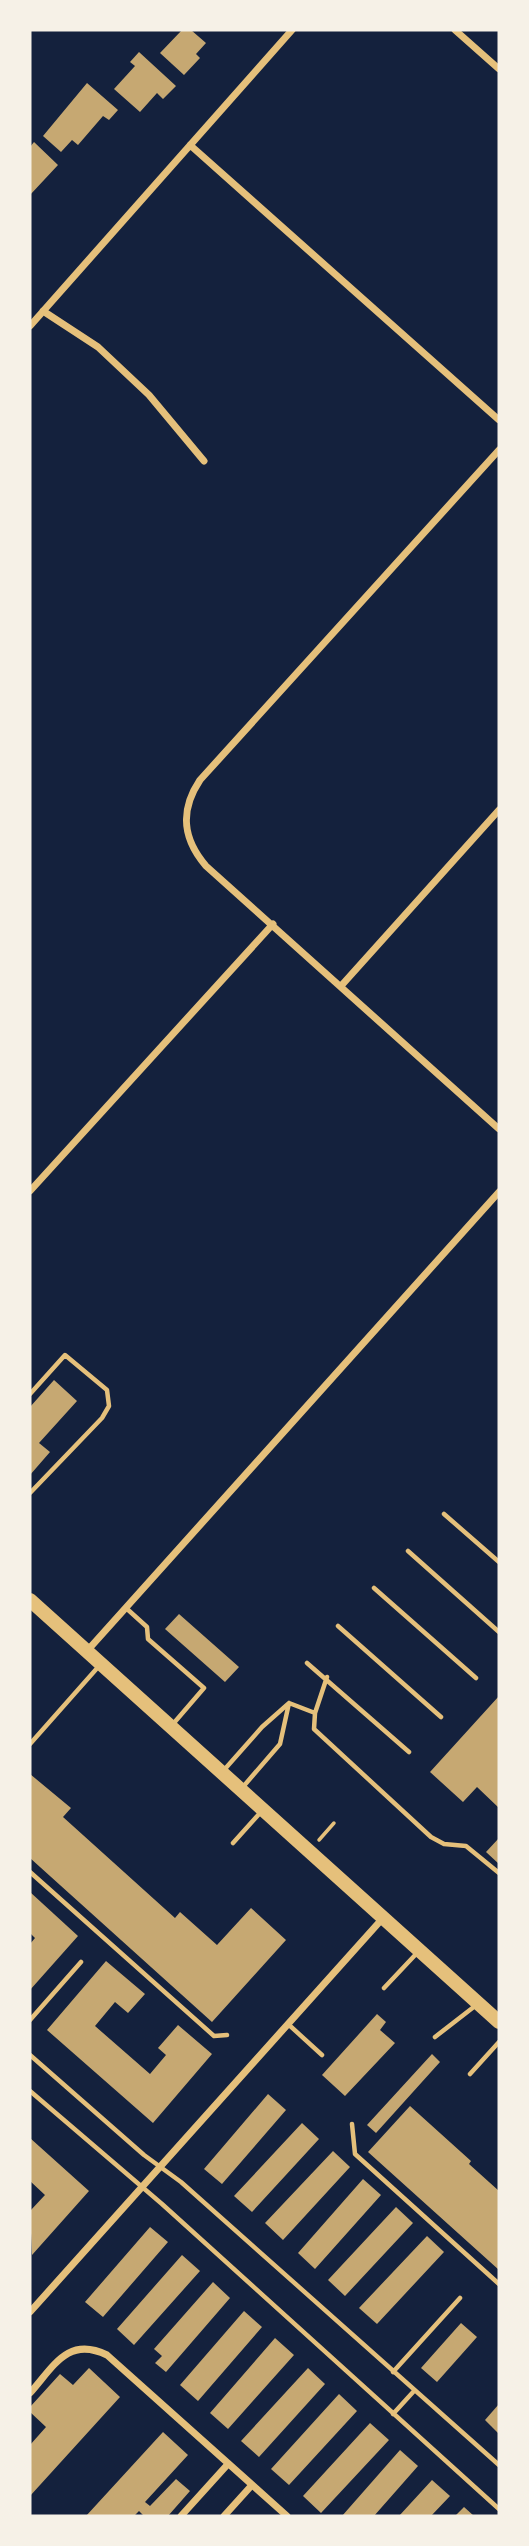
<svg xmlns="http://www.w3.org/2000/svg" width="529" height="2546" viewBox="0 0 529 2546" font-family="'Space Grotesk',sans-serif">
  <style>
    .building { fill: #c6a872 }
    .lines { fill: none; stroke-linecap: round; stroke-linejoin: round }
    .path { stroke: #e5c07b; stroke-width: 3.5 }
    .service { stroke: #e5c07b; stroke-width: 4.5 }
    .minor { stroke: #e5c07b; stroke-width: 7 }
    .secondary { stroke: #e5c07b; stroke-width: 14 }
  </style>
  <rect width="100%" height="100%" fill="#14213d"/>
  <!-- building -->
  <path class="building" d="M182,30h9l15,13 -10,11 4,4 -16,17 -24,-22z
    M139,52l37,34 -13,13 -6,-6 -17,19 -26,-23 21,-23 -5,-4z
    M87,83l31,27 -9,10 -6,-4 -25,29 -6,-5 -11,12 -18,-16z
    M34,142l24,23 -28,30v-48z
    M54,1380l23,21 -38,42 11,9 -20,23v-68z
    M179,1614l60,53 -14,15 -60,-53z
    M499,1696v112l-22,-21 -14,15 -33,-30z
    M30,1774l41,34 -8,9 112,101 5,-6 37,33 34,-37 35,32 -74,82 -182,-164z
    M499,1838v26l-13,-12z
    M30,1892l48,44 -48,54v-46l5,-6 -5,-5z
    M106,1961l39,33 -17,19 -13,-11 -20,24 55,48 16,-19 -8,-7 20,-23 34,29 -59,69 -106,-93z
    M377,2014l9,8 -6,8 15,13 -50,53 -23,-21z
    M432,2054l8,8 -64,71 -9,-8z
    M268,2094l18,16 -64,74 -18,-15z
    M410,2106l61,55 -2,3 30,27v79l-131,-118z
    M302,2123l17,16 -67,73 -18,-16z
    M30,2138l59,53 -57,64 -2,-44 15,-16 -15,-14z
    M333,2151l17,16 -67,73 -18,-17z
    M363,2179l18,16 -66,74 -17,-16z
    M396,2207l17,16 -68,73 -17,-16z
    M150,2227l18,15 -65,75 -18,-15z
    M427,2236l17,16 -67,72 -18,-16z
    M182,2255l18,16 -66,74 -17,-16z
    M213,2282l17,16 -64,74 -11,-9 7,-7 -8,-7z
    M244,2311l18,16 -64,74 -18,-16z
    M461,2323l16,14 -40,45 -16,-14z
    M275,2338l19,17 -66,74 -18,-16z
    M89,2368l31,29 -90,99v-51l16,-18 -16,-15v-5l30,-33 13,11z
    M308,2368l17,16 -66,73 -18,-16z
    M339,2394l18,17 -68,74 -18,-16z
    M499,2404v30l-14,-14z
    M370,2423l19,17 -68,73 -18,-17z
    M163,2432l25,23 -43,47 5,4 26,-27 14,12 -22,25h-24l-5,-5 -5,5h-48z
    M400,2450l18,16 -44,50h-32z
    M432,2480l18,16 -19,20h-32z
    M464,2507l10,9h-19z"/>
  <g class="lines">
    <!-- path -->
    <path class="path" d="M319,1840l15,-17"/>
    <!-- service -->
    <path class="service" d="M30,1394l35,-39 42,35 2,16 -7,12 -72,75
      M444,1514l55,48
      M408,1551l91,81
      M374,1588l102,90
      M126,1608l21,19 1,12 56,49 -31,36
      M338,1626l103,91
      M307,1663l102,89
      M327,1677l-12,36 -1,16 117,108 13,7 22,2 33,27
      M289,1703l26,10
      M30,1744l69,-78
      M224,1770l38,-43 26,-23
      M242,1788l38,-44 9,-41
      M233,1843l27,-30
      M30,1872l184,164 13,-1
      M384,1988l33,-35
      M30,2020l51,-58
      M288,2024l34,31
      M435,2037l40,-31
      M30,2055l114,100 37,27 318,283
      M470,2074l29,-32
      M30,2091l132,113 337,305
      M352,2124l3,30 144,130
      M393,2372l67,-74
      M393,2414l21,-23"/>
    <!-- minor -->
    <path class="minor" d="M455,30l44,39
      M190,145l309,275
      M43,311l55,36 51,48 55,66
      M30,326l262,-296
      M499,450l-299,330c-20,30 -18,58 6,86l293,263
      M341,986l158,-176
      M30,1191l243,-267
      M87,1651l412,-459
      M30,2312l353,-394
      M30,2393c24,-27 38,-57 77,-38l180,161
      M181,2516l47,-52
      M224,2516l28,-31"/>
    <!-- secondary -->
    <path class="secondary" d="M30,1600l469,422"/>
  </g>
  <!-- border -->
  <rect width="529" height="2546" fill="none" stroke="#f6f1e7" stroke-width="63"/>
</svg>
